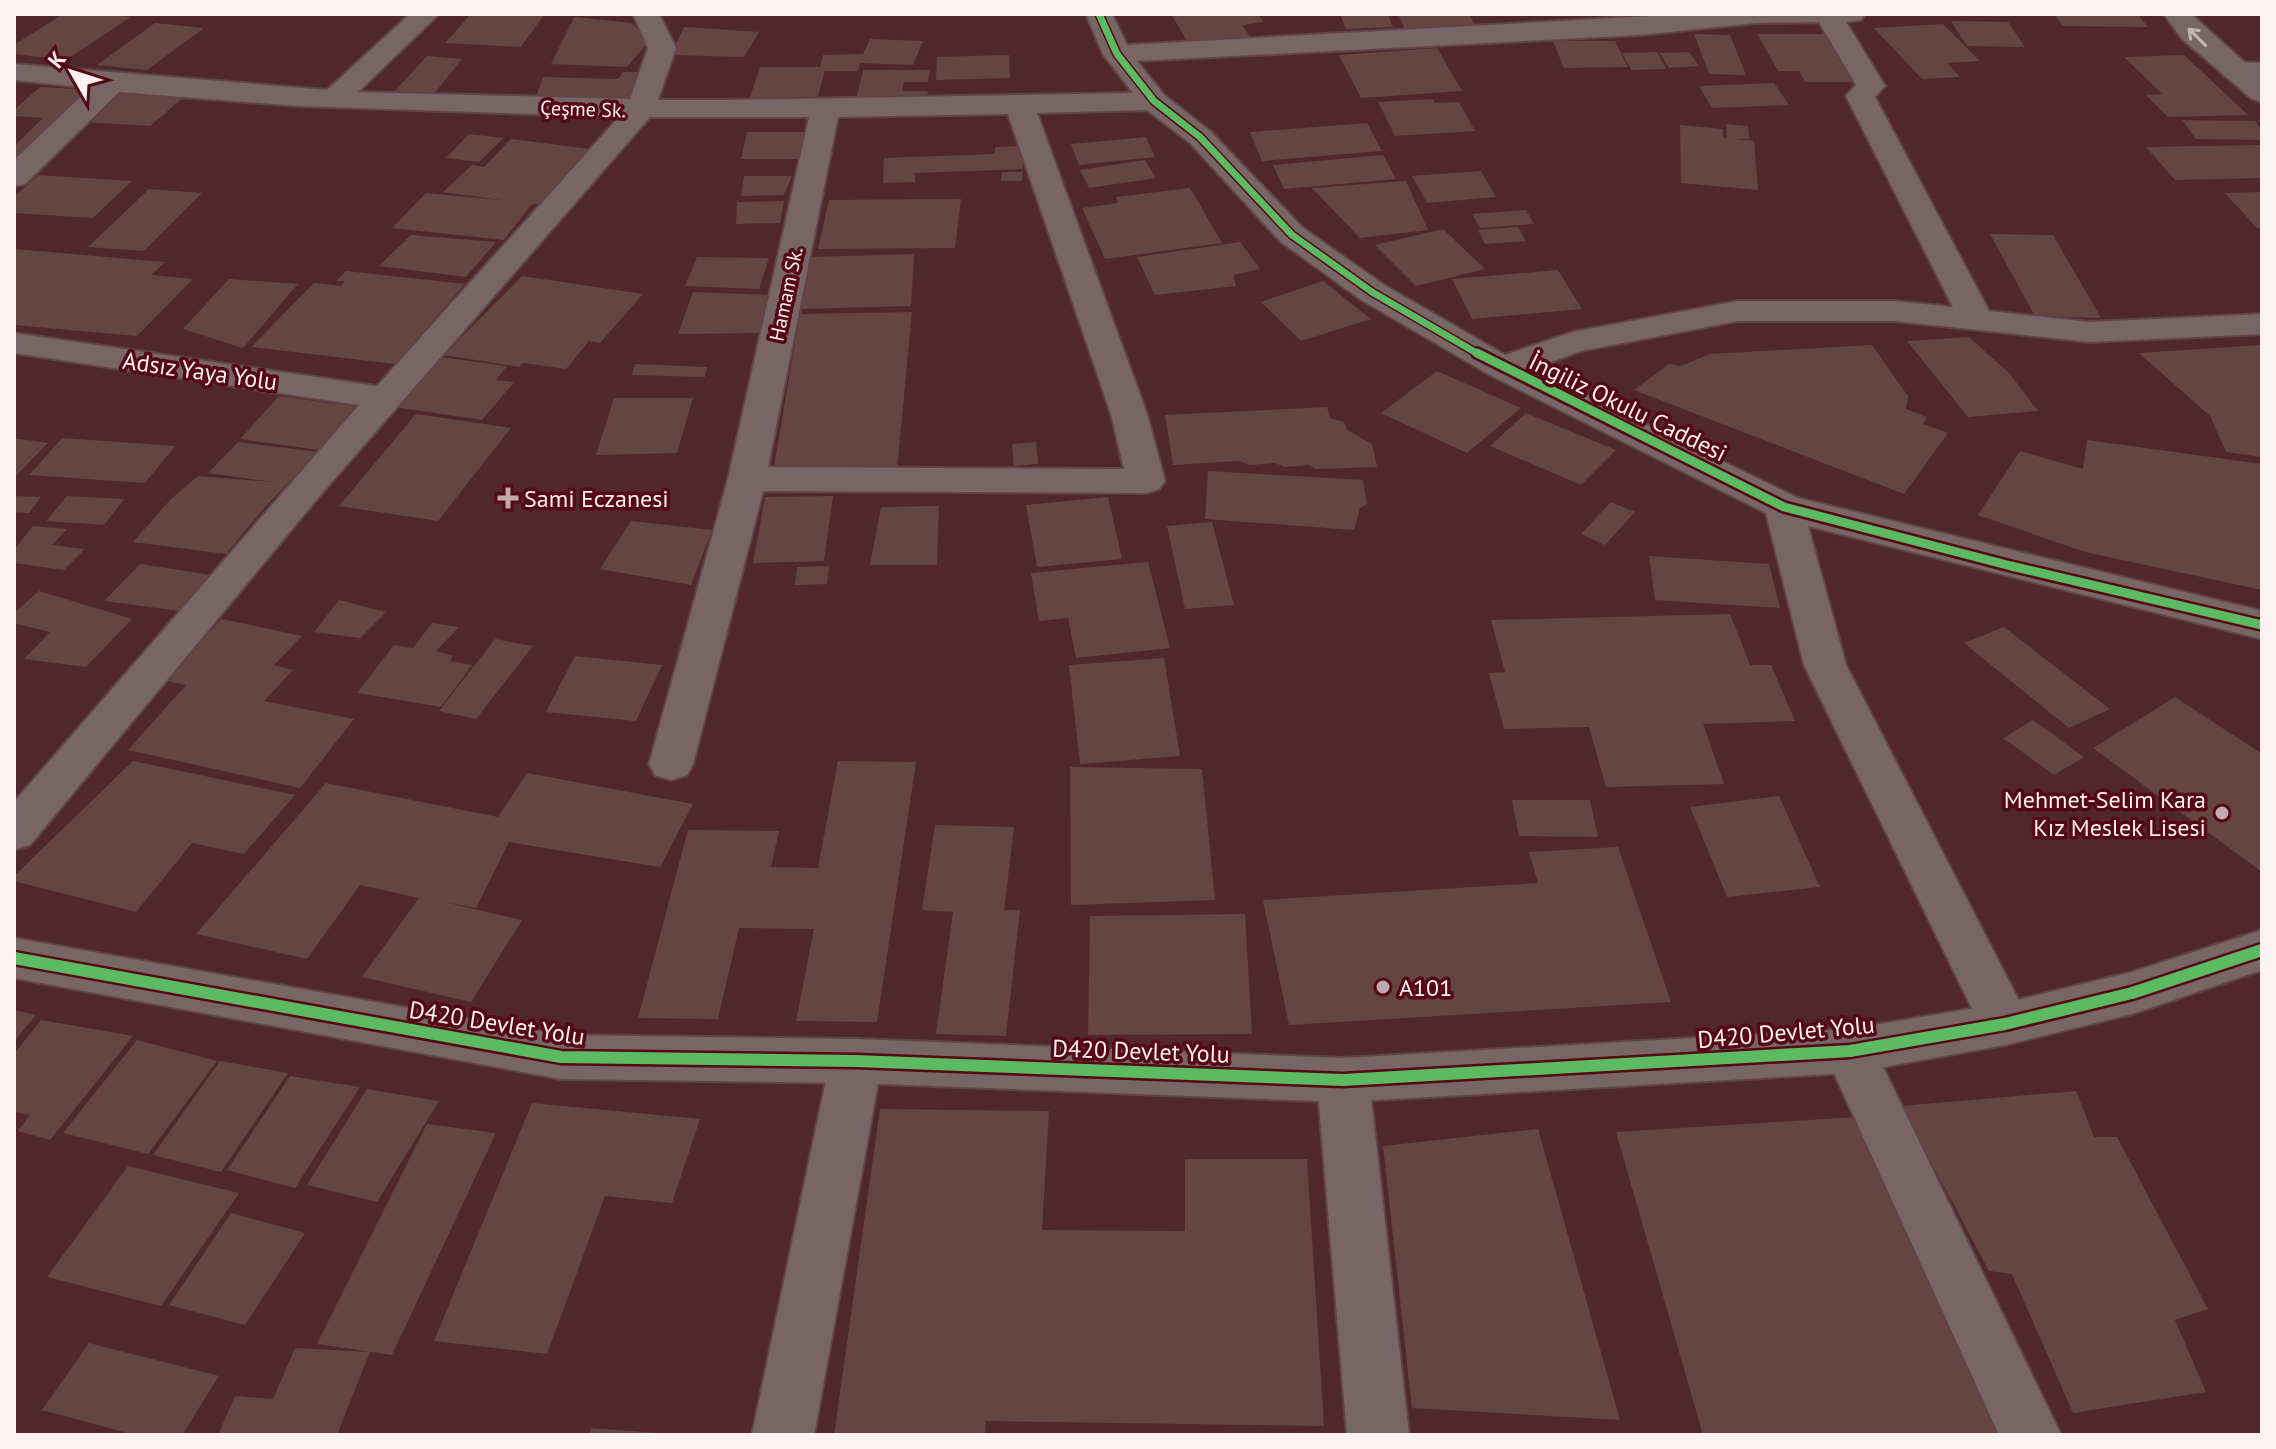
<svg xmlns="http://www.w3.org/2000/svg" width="2276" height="1449" viewBox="0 0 2276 1449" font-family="'PT Sans',sans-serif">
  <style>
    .building { fill: #644541 }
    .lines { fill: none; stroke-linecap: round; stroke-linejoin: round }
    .minor-casing { stroke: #614446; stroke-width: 4 }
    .tertiary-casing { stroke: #614446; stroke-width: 4 }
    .minor { fill: #786666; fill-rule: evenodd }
    .tertiary { fill: #786666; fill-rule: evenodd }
    .cycleway-far2-casing { stroke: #560814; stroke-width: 10 }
    .cycleway-far1-casing { stroke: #560814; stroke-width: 14 }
    .cycleway-casing { stroke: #560814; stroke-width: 17 }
    .cycleway-far2 { stroke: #5cba63; stroke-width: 7 }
    .cycleway-far1 { stroke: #5cba63; stroke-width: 9 }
    .cycleway { stroke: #5cba63; stroke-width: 12 }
    .oneway { stroke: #c1b3b3 }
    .poi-dot { fill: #c0abac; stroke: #560814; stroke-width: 3 }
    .labels { text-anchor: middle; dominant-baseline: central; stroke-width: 7; stroke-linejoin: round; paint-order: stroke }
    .far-street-label { font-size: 20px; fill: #fcf2f2; stroke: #560814 }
    .street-label { font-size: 24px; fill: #fcf2f2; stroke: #560814 }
    .poi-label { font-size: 24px; fill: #fcf2f2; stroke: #560814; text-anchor: start }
  </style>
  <rect width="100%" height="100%" fill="#50282b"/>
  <!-- building -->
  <path class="building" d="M63,14h42l26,3 -65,43 -52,-6v-9z
    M471,14h20l53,1 -23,32 -76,-4z
    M1171,14h87l6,8 -22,3 10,15 -61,7z
    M1340,14h48l5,13 -47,2z
    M1398,14h71l7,12 -71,3z
    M2054,14l84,1 10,12 -85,-1z
    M574,17l58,6 17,18 -22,26 -76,-3z
    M1951,21l57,1 17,25 -58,-1z
    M155,23l49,5 -57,42 -50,-5z
    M1943,24l37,37 -33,2 13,14 -38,2 -48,-51z
    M684,27l75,5 -15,25 -73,-2z
    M1694,34l36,1 16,40 -37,-1z
    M1757,34h76l29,48h-57l-6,-11h-21z
    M870,39l53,2 -10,24 -53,-2 -2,8h-33l-10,35h-68l13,-39h60l3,-12 40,-1z
    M1553,41h62l13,26 -64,1z
    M1437,48l25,43 -101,7 -22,-43z
    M1657,52l9,17 -35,1 -9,-17z
    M1689,52l10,14 -30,2 -9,-15z
    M1009,55l1,23 -74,2 1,-23z
    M2184,55l64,60 -80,2 -22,-22 16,-1 -38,-37z
    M427,56l35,3 -29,36 -40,-2z
    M863,70h67l-2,12h-24l-2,9h26l-3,13h-70z
    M623,72h28l-23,38 -96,-2 11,-31 75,2z
    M1774,83l15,22 -77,3 -13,-22z
    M40,87l55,3 -81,72v-16l29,-28 -29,-2v-6z
    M120,92l64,5 -34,29 -64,-4z
    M1433,99l2,4 24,-1 16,29 -80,5 -17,-34z
    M2182,120l73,1 7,9v10l-66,-1z
    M1367,123l15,28 -120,10 -12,-29z
    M1726,124l22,2 1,13h-14l19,2 4,49 -77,-7 -1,-58 43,4v9h4z
    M747,132h57l-6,27h-57z
    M469,134l34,4 -24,24 -33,-4z
    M1146,137l9,20 -76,8 -8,-21z
    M511,139l87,11 -25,28 -10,-1 -24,27h-7l-28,36 -112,-12 34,-35 75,7 -58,-8 29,-27 12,2z
    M2262,145v33l-87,2 -29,-33z
    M1022,146l1,23 -108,4v9l-32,1 1,-25 111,-4v-7z
    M1383,155l13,24 -112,10 -11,-24z
    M1145,160l11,18 -67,10 -9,-18z
    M1481,171l15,26 -69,6 -15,-27z
    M1002,172h21l-1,9h-21z
    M38,175l94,6 -39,37 -79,-5v-16z
    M744,176h48l-8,19 -43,1z
    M1406,181l22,49 -68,8 -48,-50z
    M1190,188l32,55 -117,16 -23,-51 36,-5 -2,-6z
    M149,189l53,4 -58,58 -56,-4z
    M2262,192v36h-5l-32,-35z
    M961,199l-6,49 -137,1 11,-49z
    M784,201l-4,22 -44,1 1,-22z
    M1526,210l8,14 -54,4 -8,-14z
    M1518,227l8,14 -41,3 -7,-14z
    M1443,229l42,40 -69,17 -41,-41z
    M1990,234l63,1 48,83 -66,-2z
    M411,235l85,7 -30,35 -87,-11z
    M1240,242l20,27 -27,6 3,11 -81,9 -18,-38z
    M14,249l151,13 -14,13 42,4 -56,57 -123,-11z
    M914,254l-3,52 -112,3 8,-52z
    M697,257l72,1 -10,31 -74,-3z
    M1558,270l24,39 -110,10 -20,-40z
    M346,271l119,13 -70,80 -144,-17 63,-64 27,3 4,-5h-9z
    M522,276l121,18 -43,49 -11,-2 -23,28 -43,-6 -4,4 -75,-12z
    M229,279l69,5 -55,64 -60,-19z
    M1323,281l48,38 -70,22 -40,-39z
    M693,292l79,3 -10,38 -84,1z
    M912,312l-15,157 -124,3 27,-158z
    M1969,337l40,36 29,38 -70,6 -61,-76z
    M1872,345l36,51 -2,13 21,8 -4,7 25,9 -44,61 -270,-104 35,-26 12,2 29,-12z
    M2262,345v112l-36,-5 -16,-36 -71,-63z
    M440,357l67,9 -11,14 18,2 -32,38 -88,-13z
    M635,364l72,3 -2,10 -73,-2z
    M1437,371l84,37 -54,45 -86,-40z
    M279,396l87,12 -40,43 -86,-12z
    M614,398h79l-16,55 -81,2z
    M1327,407l3,11 14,4 3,8 25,14 5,23 -61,2 -7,-4 -24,2 -10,-4 -25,2 -11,-4 -66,4 -8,-50z
    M1526,413l90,37 -35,35 -91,-39z
    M416,414l95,14 -73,93 -99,-15z
    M14,438l34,5 -34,35z
    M62,438l113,8 -30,37 -116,-8z
    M2087,440l175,24v126l-177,-38 -107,-37 42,-64 63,18z
    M238,442l80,10 -53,55 -39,47 -93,-12 38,-43 27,-23 75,6 -65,-9z
    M1036,442l2,22 -24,2 -2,-22z
    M1208,471l155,9 4,24 -7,4 -6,22 -149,-11z
    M14,496l27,1 -12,16 -15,-1z
    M67,496l57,3 -20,26 -58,-4z
    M833,496l-9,65 -71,2 12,-66z
    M1108,497l14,62 -85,8 -11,-62z
    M1611,502l24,10 -30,33 -24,-11z
    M939,506l-2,59h-67l11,-58z
    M631,521l81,9 -21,55 -91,-16z
    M1212,522l22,83 -49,4 -18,-83z
    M33,526l34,3 -15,16 33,4 -21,21 -50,-7v-13z
    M1649,556l120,8 11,44 -125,-8z
    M1148,562l22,86 -94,10 -8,-40 -29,3 -8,-48z
    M140,564l71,11 -31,36 -76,-10z
    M829,566l-2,18 -32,1 2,-18z
    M39,591l93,28 -46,48 -62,-8 26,-27 -36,-9v-10z
    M339,600l47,12 -26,26 -46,-6z
    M1730,614l20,51h21l24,56 -92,3 21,60 -118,3 -17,-60 -85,2 -15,-56 16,-1 -14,-52z
    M222,619l80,17 -28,29 19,5 -29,31 90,18 -54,69 -172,-38 58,-65 -25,-5z
    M432,623l27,4 -23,24 17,5 -3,5 22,4 -31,42 -84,-14 37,-48 19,3z
    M2004,627l106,82 -41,19 -105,-85z
    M495,639l38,7 -57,73 -37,-8z
    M575,656l87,9 -26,56 -90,-9z
    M1164,658l16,98 -100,8 -11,-99z
    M2175,697l87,57v118l-169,-124z
    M2033,720l51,37 -30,18 -51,-37z
    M133,761l162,34 -51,59 -52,-11 -56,69 -122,-31v-5z
    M838,761l78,1 -39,260 -81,-1 18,-92 -75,-1 -21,91 -80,-1 50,-188 91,1 -8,36 47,1z
    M1070,767l132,2 13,131 -144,5z
    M527,773l166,31 -33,63 -151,-25 -33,66 -32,-6 78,18 -51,82 -109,-25 57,-79 -59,-13 -53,74 -111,-25 130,-151 172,34z
    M1779,796l41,91 -93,10 -37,-90z
    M1512,800h78l8,37 -79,-1z
    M935,825l79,2 -10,83h16l-14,126 -70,-2 17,-122 -31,-2z
    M1618,847l53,155 -382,23 -26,-125 275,-17 -9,-31z
    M1245,914l7,120 -164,1 2,-119z
    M14,1010l22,5 -22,26z
    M41,1020l92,16 -83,104 -32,-9 12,-16 -16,-3v-58z
    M137,1040l80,21 -69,93 -85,-21z
    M220,1061l68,12 -67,99 -68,-17z
    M290,1076l70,11 -65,101 -68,-18z
    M367,1089l72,12 -62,101 -70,-17z
    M2076,1091l18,46h23l91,172 -33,11 31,72 -133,21 -61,-139 -23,-3 -88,-165z
    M532,1103l168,16 -28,84 -67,-7 -58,158 -113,-13z
    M880,1109l169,2 -7,119 143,1v-72h122l17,267 -338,-5 -1,14h-151z
    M1856,1117l145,318h-298l-87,-303z
    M427,1124l69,9 -104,222 -75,-11z
    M1538,1129l82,291 -208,-12 -29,-262z
    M128,1166l111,27 -78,113 -114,-29z
    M231,1213l74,20 -60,92 -76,-20z
    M89,1343l130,33 -37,59h-47l-93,-25z
    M295,1348l75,4 -33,83h-119l17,-39 38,3z
    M591,1428l68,5v2h-70z"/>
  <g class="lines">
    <!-- minor casing -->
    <g class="minor-casing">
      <path id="minor" d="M410,14h29l-81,78 272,7 18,-51 -15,-34h26l17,34 -18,52h68l407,-7 -30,-39 -17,-40h26l15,31 561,-31h177l-4,6 -15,2 39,64 -10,11 114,214 101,11 172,-8v20l-172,8 -196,-21h-156l-157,30 -49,18 266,129 464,113v28l-454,-113 38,139 185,359 -8,15 -18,6 -18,-6 -183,-374 -38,-152 -276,-138 -130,-76 -79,-57 -91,-99 -43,-33 -110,3 110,301 18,67 -6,8 -13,4 -383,-2 -70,273 -6,11 -16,5 -16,-5 -6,-11 79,-285 81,-362h-159l-333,382 -287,346 -16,5v-48l345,-397 -345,-52v-20l363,53 242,-269 -321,-11 -179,-14 -94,92 -11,2v-26l76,-72 -76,-8v-16l313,26zM1819,22l37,63 -10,11 107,211 -59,-6h-156l-165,31 -68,23 -121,-70 -81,-57 -93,-97 -46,-36 -27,-34 503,-26 116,-12zM1008,114l103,300 13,55 -356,-2 70,-350z
        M2234,62l28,1v16l-38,-3 -4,-6 4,-6z
        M1850,1029l18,7 193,399h-62l-175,-384 8,-15z
        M856,1039l18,7 8,15 -68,374h-62l78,-374 8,-15z
        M1343,1058l19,6 7,16 40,355h-62l-30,-355 7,-16z"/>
    </g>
    <!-- tertiary casing -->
    <g class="tertiary-casing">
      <path id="tertiary" d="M2164,14h27l71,64v24l-10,-3 -70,-60z
        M2262,930v40l-130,44 -127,31 -155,28 -507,29 -487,-19 -295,-4 -547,-101v-40l547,97 295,4 487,19 507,-29 155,-26 127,-31z"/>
    </g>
    <!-- minor -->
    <use href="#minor" class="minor"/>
    <!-- tertiary -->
    <use href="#tertiary" class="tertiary"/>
    <!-- cycleway-far2 casing -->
    <g class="cycleway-far2-casing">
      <path id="cycleway-far2" d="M1099,14l18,40 37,47 46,36 92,98 80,57 108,63"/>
    </g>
    <!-- cycleway-far1 casing -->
    <g class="cycleway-far1-casing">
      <path id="cycleway-far1" d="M1477,353l307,154 227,59 251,59"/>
    </g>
    <!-- cycleway casing -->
    <g class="cycleway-casing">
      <path id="cycleway" d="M14,958l547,99 295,4 487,19 507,-29 155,-27 127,-31 130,-43"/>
    </g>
    <!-- cycleway-far2 -->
    <use href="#cycleway-far2" class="cycleway-far2"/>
    <!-- cycleway-far1 -->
    <use href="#cycleway-far1" class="cycleway-far1"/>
    <!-- cycleway -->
    <use href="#cycleway" class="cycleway"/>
  </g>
  <!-- one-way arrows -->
  <defs><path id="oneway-shaft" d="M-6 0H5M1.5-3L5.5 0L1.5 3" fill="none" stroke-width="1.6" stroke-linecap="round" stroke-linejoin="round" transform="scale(2)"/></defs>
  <use class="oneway" href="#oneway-shaft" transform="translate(2197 37) rotate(-135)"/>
  <!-- markers -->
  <g class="poi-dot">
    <path d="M504 486h8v8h8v8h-8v8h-8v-8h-8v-8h8z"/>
    <circle cx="2222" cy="813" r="8"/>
    <circle cx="1383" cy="987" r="8"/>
  </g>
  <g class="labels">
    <!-- far-street labels -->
    <g class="far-street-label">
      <text transform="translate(583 109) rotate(2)">Çeşme Sk.</text>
      <text transform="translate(786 294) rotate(-78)">Hamam Sk.</text>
    </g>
    <!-- street labels -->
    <g class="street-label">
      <text transform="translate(200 371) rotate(8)">Adsız Yaya Yolu</text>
      <text transform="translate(1628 407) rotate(26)">İngiliz Okulu Caddesi</text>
      <text transform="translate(497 1023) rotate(9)">D420 Devlet Yolu</text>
      <text transform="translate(1786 1032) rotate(-5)">D420 Devlet Yolu</text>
      <text transform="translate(1141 1051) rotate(2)">D420 Devlet Yolu</text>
    </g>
    <!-- poi labels -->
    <g class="poi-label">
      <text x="524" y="498">Sami Eczanesi</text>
      <text x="2206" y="799" text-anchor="end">Mehmet-Selim Kara<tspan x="2206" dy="28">Kız Meslek Lisesi</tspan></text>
      <text x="1399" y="987">A101</text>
    </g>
  </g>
  <!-- border -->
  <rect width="2276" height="1449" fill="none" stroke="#fcf2f2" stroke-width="32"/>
  <!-- north arrow -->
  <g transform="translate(72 72) rotate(309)" stroke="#560814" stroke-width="6" paint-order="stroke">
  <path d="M0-6L14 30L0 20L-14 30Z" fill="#fcf2f2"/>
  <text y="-12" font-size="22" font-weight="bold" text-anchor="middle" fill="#fcf2f2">K</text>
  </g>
</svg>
